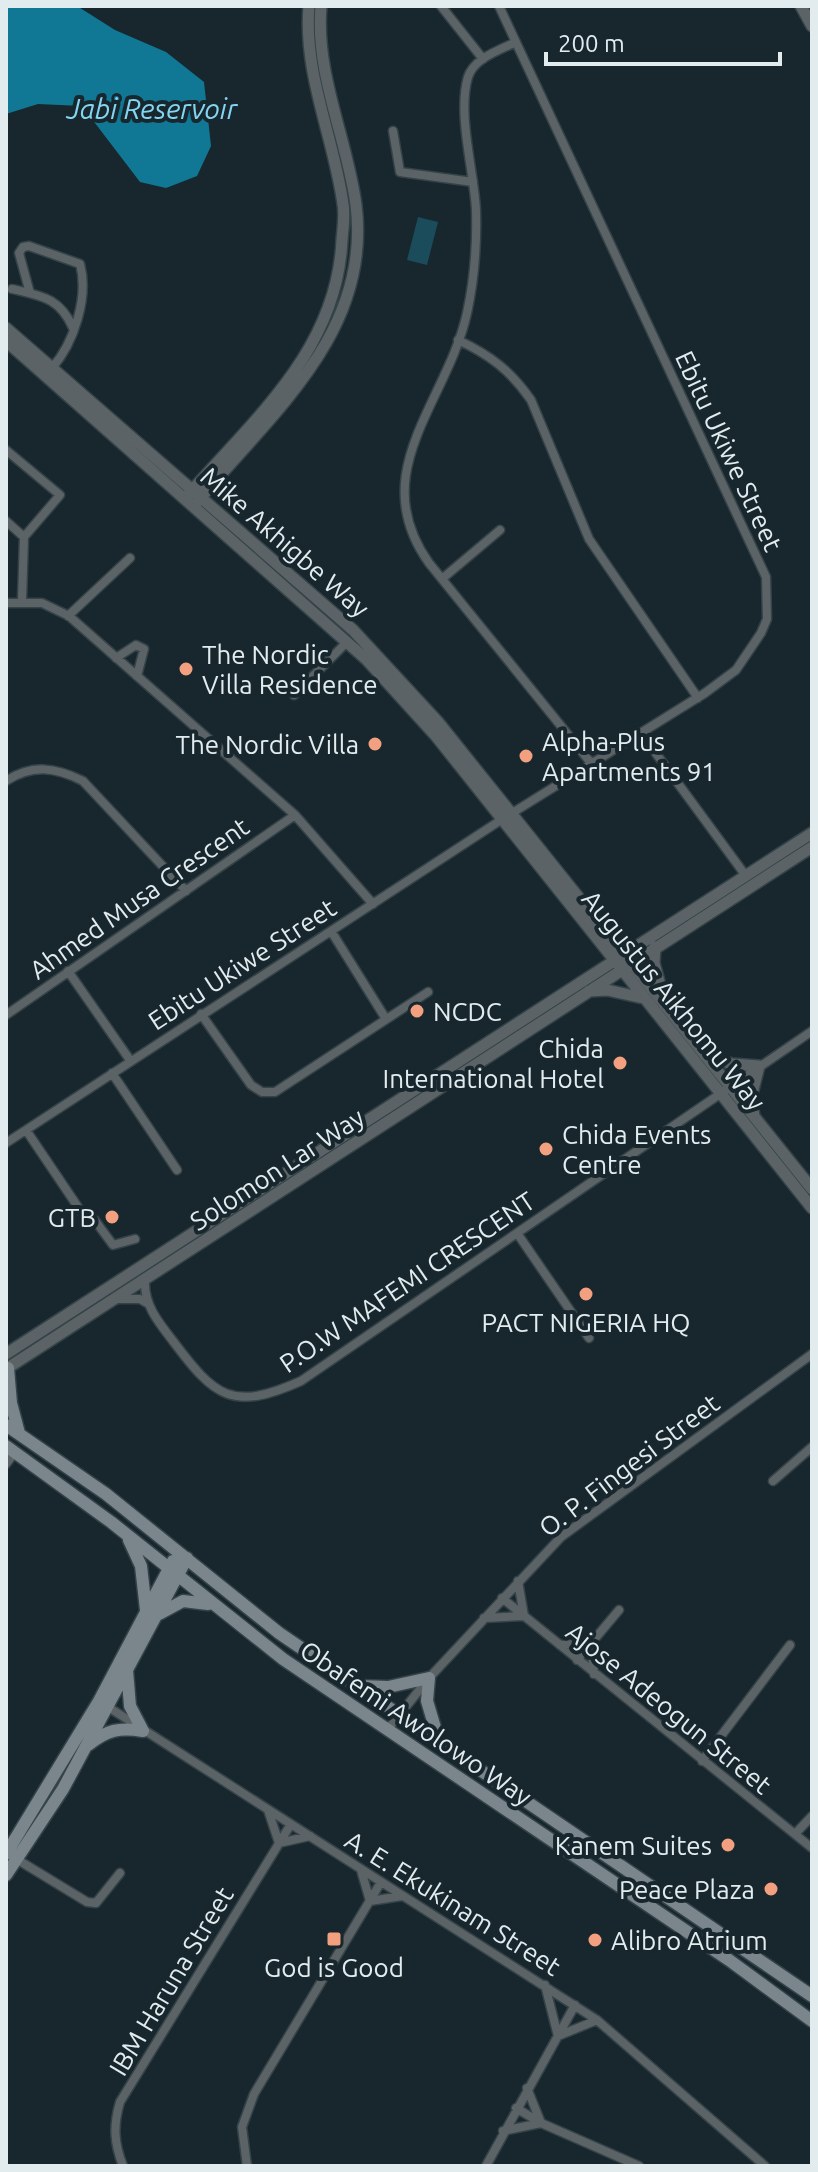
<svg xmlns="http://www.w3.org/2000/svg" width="818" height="2172" viewBox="0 0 818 2172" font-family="Ubuntu,sans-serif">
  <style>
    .green { fill: #1a4c5c }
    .water { fill: #107895 }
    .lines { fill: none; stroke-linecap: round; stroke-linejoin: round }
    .minor-casing { stroke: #344348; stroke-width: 11 }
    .tertiary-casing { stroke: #344348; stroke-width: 14 }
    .secondary-casing { stroke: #344348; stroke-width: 15 }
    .minor { stroke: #5c6366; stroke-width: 8 }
    .tertiary { stroke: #5c6366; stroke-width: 11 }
    .secondary { stroke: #7a868b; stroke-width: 12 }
    .poi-dot { fill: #f2a07f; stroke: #18272d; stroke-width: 3 }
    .labels { text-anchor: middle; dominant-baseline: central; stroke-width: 8; stroke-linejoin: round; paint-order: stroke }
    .street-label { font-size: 26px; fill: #e2ecef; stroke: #18272d }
    .poi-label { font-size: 26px; fill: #e2ecef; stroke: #18272d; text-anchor: start }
    .water-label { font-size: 28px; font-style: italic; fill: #83d5f2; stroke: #18272d }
  </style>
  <rect width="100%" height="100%" fill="#18272d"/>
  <!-- green -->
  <path class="green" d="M418,217l20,5 -11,43 -20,-5z"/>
  <!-- water -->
  <path class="water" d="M6,6h71l38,24 51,22 38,30 7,64 -14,30 -31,12 -26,-6 -58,-76 -44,-2 -32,10z"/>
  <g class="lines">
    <!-- minor casing -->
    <g class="minor-casing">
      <path id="minor" d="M441,6l42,53
        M516,42c-16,8 -42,16 -48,35 -11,37 6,94 8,133 1,34 -2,71 -9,103 -20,90 -103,159 -38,250l162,200
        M393,131l7,41 73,10
        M12,289c30,7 48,9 61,39
        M30,293l-11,-40 4,-6 6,-1 51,18c9,33 -6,79 -28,104
        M458,340c32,15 53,31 73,60l58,139 109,159
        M6,450l54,45 -36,42 -2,63
        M6,521l18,16
        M443,578l57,-48
        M6,603h36l27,13 226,199 78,89
        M68,616l62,-58
        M116,658l20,-13 8,4 -7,27
        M294,695l53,-53
        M641,733l105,143
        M6,781c26,-17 49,-14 77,0l103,110
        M331,931l55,88
        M68,971l62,89
        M201,1014l50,71 11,7h13l153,-100
        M6,1015l289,-200
        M112,1073l65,97
        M26,1130l56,83 9,2 22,30 22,-6
        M6,1143l495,-323 204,-127 31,-23 25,-37 6,-14 -1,-42 -267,-571
        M517,1233l72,105
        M145,1282c-1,23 14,41 28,59 42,56 59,71 128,40l511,-350
        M119,1299h21l7,4
        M6,1464l9,-12
        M773,1481l39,-34
        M502,1598l310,250
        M484,1618l40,-2 -6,-35
        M560,1645l31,-2 3,31
        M577,1660l42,-50
        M105,1705l492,315 168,146
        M388,1729l41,-51 132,-141 251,-183
        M702,1761l88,-116
        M268,1810l11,33 31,-7
        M795,1834l17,-18
        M18,1860l69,42 9,1 24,-30
        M361,1870l9,31 32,-5
        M545,1985l13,51 39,-16
        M516,2108l25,15 98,43
        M503,2131l38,-8 -14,-35
        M123,2166c-9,-23 -10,-40 -3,-64l171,-278
        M247,2166l-5,-39 12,-33 127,-212
        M486,2166l89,-161"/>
    </g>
    <!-- tertiary casing -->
    <g class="tertiary-casing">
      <path id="tertiary" d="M801,6l11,20
        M6,328l347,302 85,92 374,467
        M6,341l361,319 69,76 376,472
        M188,495c68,-78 149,-145 154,-255 1,-12 3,-25 1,-36 -9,-66 -40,-131 -34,-198
        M197,502c73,-88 175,-169 159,-297 -9,-67 -41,-131 -35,-199
        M655,947l-1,16 9,33
        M589,991l18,-1 36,8
        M709,1056l23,8 27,2 -8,32 3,18
        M6,1354l806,-521
        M6,1369l806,-522"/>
    </g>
    <!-- secondary casing -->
    <g class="secondary-casing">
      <path id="secondary" d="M8,1368l3,35 8,30
        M6,1425l100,69 173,139 533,363
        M6,1446l105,76 172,137 446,301 83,61
        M129,1540l12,26 5,44
        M159,1614l24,-13 25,3
        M127,1670l3,36 13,25
        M359,1686l29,1 41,-9 -2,23 12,40
        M88,1745c19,-15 31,-18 55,-14
        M6,1854l93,-153 74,-140
        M6,1875l57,-86 124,-231"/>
    </g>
    <!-- minor -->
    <use href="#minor" class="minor"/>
    <!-- tertiary -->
    <use href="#tertiary" class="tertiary"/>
    <!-- secondary -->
    <use href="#secondary" class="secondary"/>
  </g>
  <!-- markers -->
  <g class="poi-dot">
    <circle cx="186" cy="669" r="8"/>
    <circle cx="375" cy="744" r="8"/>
    <circle cx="526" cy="756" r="8"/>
    <circle cx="417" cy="1011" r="8"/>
    <circle cx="620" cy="1063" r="8"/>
    <circle cx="546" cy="1149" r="8"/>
    <circle cx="112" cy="1217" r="8"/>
    <circle cx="586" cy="1294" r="8"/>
    <circle cx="728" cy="1845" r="8"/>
    <circle cx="771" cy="1889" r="8"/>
    <rect x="326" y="1931" width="16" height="16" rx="4"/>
    <circle cx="595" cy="1940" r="8"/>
  </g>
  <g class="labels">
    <!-- street labels -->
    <g class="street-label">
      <text transform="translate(729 451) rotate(65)">Ebitu Ukiwe Street</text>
      <text transform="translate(285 542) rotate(41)">Mike Akhigbe Way</text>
      <text transform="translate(139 898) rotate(-35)">Ahmed Musa Crescent</text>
      <text transform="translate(242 964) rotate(-33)">Ebitu Ukiwe Street</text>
      <text transform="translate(674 1000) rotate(51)">Augustus Aikhomu Way</text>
      <text transform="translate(277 1169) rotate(-33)">Solomon Lar Way</text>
      <text transform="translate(407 1282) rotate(-34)">P.O.W MAFEMI CRESCENT</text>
      <text transform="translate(629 1465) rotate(-37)">O. P. Fingesi Street</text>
      <text transform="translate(669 1708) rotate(39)">Ajose Adeogun Street</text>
      <text transform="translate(416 1723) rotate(34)">Obafemi Awolowo Way</text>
      <text transform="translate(453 1903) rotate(32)">A. E. Ekukinam Street</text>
      <text transform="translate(171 1981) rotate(-59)">IBM Haruna Street</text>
    </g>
    <!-- poi labels -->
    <g class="poi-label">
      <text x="202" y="654">The Nordic<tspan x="202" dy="30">Villa Residence</tspan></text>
      <text x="542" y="741">Alpha-Plus<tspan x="542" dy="30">Apartments 91</tspan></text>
      <text x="359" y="744" text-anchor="end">The Nordic Villa</text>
      <text x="433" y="1011">NCDC</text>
      <text x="604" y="1048" text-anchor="end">Chida<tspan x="604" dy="30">International Hotel</tspan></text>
      <text x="562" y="1134">Chida Events<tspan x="562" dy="30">Centre</tspan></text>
      <text x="96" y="1217" text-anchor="end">GTB</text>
      <text x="586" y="1322" text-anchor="middle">PACT NIGERIA HQ</text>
      <text x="712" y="1845" text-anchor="end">Kanem Suites</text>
      <text x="755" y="1889" text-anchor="end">Peace Plaza</text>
      <text x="611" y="1940">Alibro Atrium</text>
      <text x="334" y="1967" text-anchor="middle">God is Good</text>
    </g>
    <!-- water labels -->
    <g class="water-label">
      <text x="152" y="108">Jabi Reservoir</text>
    </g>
  </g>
  <!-- border -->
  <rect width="818" height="2172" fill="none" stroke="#e2ecef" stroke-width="16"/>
  <!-- scale -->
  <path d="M546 52v12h234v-12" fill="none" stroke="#e2ecef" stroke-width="4"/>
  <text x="558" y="52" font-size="24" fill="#e2ecef" stroke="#18272d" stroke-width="6" paint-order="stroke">200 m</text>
</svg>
